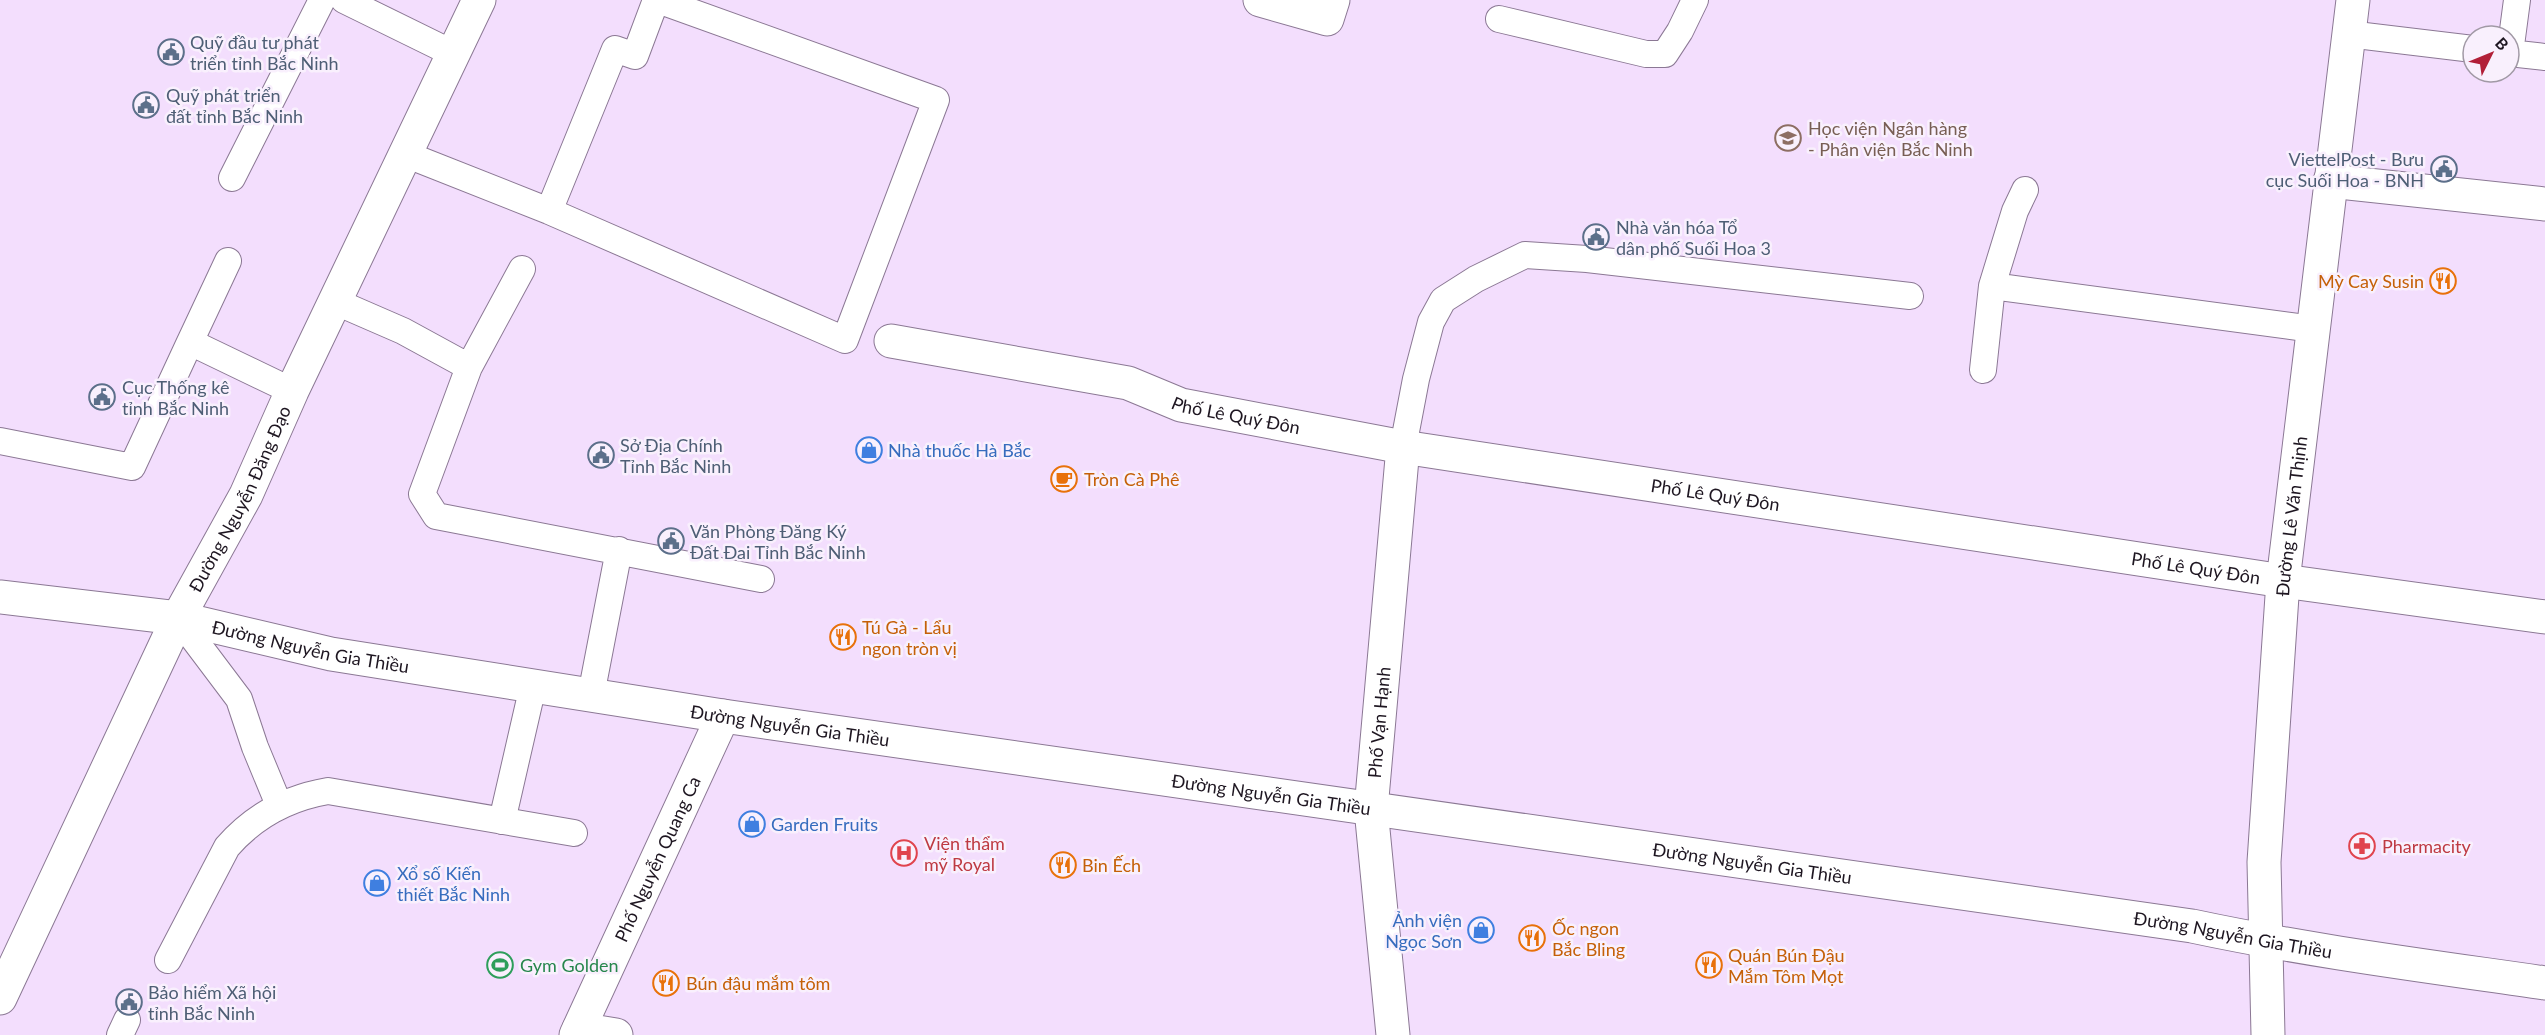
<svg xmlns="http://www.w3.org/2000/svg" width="2545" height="1035" viewBox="0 0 2545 1035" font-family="Lato,sans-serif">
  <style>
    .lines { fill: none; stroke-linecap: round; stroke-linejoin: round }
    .service-casing { stroke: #8b7894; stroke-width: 28 }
    .minor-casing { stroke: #8b7894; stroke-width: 35 }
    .tertiary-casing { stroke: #8b7894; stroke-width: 35 }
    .secondary-casing { stroke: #8b7894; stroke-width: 35 }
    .service { stroke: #fff; stroke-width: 26 }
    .minor { stroke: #fff; stroke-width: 33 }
    .tertiary { stroke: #fff; stroke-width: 33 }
    .secondary { stroke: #fff; stroke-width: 33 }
    .labels { text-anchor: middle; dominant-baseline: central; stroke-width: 5; stroke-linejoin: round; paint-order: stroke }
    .service-label { font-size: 18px; fill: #4e5e75; stroke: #f9f0fd; text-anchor: start }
    .education-label { font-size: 18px; fill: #785e54; stroke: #f9f0fd; text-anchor: start }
    .food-label { font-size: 18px; fill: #c56008; stroke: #f9f0fd; text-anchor: start }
    .street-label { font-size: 18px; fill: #1e1621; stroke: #f9f0fd }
    .shop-label { font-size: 18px; fill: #366cbe; stroke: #f9f0fd; text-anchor: start }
    .health-label { font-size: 18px; fill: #be3a42; stroke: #f9f0fd; text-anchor: start }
    .leisure-label { font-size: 18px; fill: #27864d; stroke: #f9f0fd; text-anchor: start }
  </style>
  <rect width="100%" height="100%" fill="#f3defd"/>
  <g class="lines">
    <!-- service casing -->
    <g class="service-casing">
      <path id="service" d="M344,0l110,54
        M1499,19l147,35h19l15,-23 15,-31
        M2348,34l125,15
        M2509,53l36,4
        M2510,53l7,-53
        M405,154l144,57 296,129 91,-240 -278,-100
        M232,178l90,-178
        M2025,190l-10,21 -23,75 321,43
        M549,211l66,-162 20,7 21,-56
        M228,261l-38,81 102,49
        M334,301l69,30 66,36 53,-98
        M469,367l-47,127 14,22 325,63
        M1983,370l9,-84
        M0,441l132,26 58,-125
        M1403,447l13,-68 15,-57 12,-22 33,-21 49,-24 62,4 323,37
        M178,618l61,81 16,48 24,58
        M591,695l28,-145
        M502,821l31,-135
        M168,960l59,-113c27,-31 60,-49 101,-56l246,42
        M120,1035l7,-15"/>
    </g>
    <!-- minor casing -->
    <g class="minor-casing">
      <g id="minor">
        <path d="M1260,0l67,19 6,-19"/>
        <path d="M2330,181l215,23"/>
        <path id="s1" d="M891,341l237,42 53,22 222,42 880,134 262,36"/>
        <path d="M579,1029l37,6"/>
        <path id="s2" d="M576,1035l147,-319"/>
        <path id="s3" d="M1393,1035l-22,-226 32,-362"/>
      </g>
    </g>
    <!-- tertiary casing -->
    <g class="tertiary-casing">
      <g id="tertiary">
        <path id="s4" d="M0,597l178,21 153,36 392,62 1469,210c117,25 235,40 353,57"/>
        <path id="s5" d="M2268,1035l-4,-173 19,-281 70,-581"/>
      </g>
    </g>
    <!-- secondary casing -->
    <g class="secondary-casing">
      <g id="secondary">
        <path id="s6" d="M0,998l178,-380 68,-123 46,-104 187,-391"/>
      </g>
    </g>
    <!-- service -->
    <use href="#service" class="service"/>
    <!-- minor -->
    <use href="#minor" class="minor"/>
    <!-- tertiary -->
    <use href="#tertiary" class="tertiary"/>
    <!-- secondary -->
    <use href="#secondary" class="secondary"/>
  </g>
  <!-- icons -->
  <defs>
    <g id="civic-ring" transform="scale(1.35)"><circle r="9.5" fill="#f9f0fd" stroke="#5c6f8a" stroke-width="1.5"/><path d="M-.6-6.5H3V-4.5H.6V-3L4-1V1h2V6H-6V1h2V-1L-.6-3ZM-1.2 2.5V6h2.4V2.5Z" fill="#5c6f8a"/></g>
    <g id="university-ring" transform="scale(1.35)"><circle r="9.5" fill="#f9f0fd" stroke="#8d6e63" stroke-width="1.5"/><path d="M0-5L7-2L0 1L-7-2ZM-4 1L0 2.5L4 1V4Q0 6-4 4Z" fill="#8d6e63"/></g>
    <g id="restaurant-ring" transform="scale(1.35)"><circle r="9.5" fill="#f9f0fd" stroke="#e8710a" stroke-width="1.5"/><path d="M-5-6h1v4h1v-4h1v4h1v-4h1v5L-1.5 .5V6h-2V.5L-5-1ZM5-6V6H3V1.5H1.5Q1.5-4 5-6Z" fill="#e8710a"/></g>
    <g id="shop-ring" transform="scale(1.35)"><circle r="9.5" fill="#f9f0fd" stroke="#3f7fe0" stroke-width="1.5"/><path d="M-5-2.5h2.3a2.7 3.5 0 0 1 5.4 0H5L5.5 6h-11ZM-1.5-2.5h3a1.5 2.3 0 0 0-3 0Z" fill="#3f7fe0"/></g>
    <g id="cafe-ring" transform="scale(1.35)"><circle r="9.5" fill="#f9f0fd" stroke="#e8710a" stroke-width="1.5"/><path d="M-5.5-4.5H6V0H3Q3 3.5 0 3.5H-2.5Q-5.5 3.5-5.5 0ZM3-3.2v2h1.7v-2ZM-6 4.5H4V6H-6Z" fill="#e8710a"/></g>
    <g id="pharmacy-ring" transform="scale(1.35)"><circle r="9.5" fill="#f9f0fd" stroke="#e0444e" stroke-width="1.5"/><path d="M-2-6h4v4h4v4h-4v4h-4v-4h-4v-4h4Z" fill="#e0444e"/></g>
    <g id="hospital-ring" transform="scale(1.35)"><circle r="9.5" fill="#f9f0fd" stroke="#e0444e" stroke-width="1.5"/><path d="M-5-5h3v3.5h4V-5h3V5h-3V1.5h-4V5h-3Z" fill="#e0444e"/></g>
    <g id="stadium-ring" transform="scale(1.35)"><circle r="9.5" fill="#f9f0fd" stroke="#2e9e5b" stroke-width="1.5"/><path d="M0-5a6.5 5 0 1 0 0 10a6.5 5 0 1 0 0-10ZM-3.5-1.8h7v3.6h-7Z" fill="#2e9e5b"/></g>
  </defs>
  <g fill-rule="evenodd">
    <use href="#civic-ring" x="171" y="52"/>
    <use href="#civic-ring" x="146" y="105"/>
    <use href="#university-ring" x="1788" y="138"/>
    <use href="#civic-ring" x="2444" y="169"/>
    <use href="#civic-ring" x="1596" y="237"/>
    <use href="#restaurant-ring" x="2443" y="281"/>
    <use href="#civic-ring" x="102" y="397"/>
    <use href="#shop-ring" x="869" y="450"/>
    <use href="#civic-ring" x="601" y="455"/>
    <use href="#cafe-ring" x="1064" y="479"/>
    <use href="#civic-ring" x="671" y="541"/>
    <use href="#restaurant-ring" x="843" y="637"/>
    <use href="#shop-ring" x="752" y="824"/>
    <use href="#pharmacy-ring" x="2362" y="846"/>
    <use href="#hospital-ring" x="904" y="853"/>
    <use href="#restaurant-ring" x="1063" y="865"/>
    <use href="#shop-ring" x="377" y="883"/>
    <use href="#shop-ring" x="1481" y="930"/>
    <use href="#restaurant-ring" x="1532" y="938"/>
    <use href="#stadium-ring" x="500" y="965"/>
    <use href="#restaurant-ring" x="1709" y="965"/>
    <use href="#restaurant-ring" x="666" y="983"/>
    <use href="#civic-ring" x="129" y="1002"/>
  </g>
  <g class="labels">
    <!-- service labels -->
    <g class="service-label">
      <text x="190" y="42">Quỹ đầu tư phát<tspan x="190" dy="21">triển tỉnh Bắc Ninh</tspan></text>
      <text x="166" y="95">Quỹ phát triển<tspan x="166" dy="21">đất tỉnh Bắc Ninh</tspan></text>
      <text x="2424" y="159" text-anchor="end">ViettelPost - Bưu<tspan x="2424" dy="21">cục Suối Hoa - BNH</tspan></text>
      <text x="1616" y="227">Nhà văn hóa Tổ<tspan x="1616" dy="21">dân phố Suối Hoa 3</tspan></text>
      <text x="122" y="387">Cục Thống kê<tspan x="122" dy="21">tỉnh Bắc Ninh</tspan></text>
      <text x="620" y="445">Sở Địa Chính<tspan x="620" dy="21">Tỉnh Bắc Ninh</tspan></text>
      <text x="690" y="531">Văn Phòng Đăng Ký<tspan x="690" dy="21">Đất Đai Tỉnh Bắc Ninh</tspan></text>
      <text x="148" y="992">Bảo hiểm Xã hội<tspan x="148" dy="21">tỉnh Bắc Ninh</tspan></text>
    </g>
    <!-- education labels -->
    <g class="education-label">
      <text x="1808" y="128">Học viện Ngân hàng<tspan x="1808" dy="21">- Phân viện Bắc Ninh</tspan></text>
    </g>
    <!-- food labels -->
    <g class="food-label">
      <text x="2424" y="281" text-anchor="end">Mỳ Cay Susin</text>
      <text x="1084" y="479">Tròn Cà Phê</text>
      <text x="862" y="627">Tú Gà - Lẩu<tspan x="862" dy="21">ngon tròn vị</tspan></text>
      <text x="1082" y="865">Bin Ếch</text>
      <text x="1552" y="928">Ốc ngon<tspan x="1552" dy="21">Bắc Bling</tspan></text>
      <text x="1728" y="955">Quán Bún Đậu<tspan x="1728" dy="21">Mắm Tôm Mọt</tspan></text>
      <text x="686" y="983">Bún đậu mắm tôm</text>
    </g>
    <!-- street labels -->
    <g class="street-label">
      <text stroke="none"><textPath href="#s1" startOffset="354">Phố Lê Quý Đôn</textPath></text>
      <text stroke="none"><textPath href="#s1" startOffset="840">Phố Lê Quý Đôn</textPath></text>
      <text stroke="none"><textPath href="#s6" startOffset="554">Đường Nguyễn Đăng Đạo</textPath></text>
      <text stroke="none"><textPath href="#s5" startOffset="520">Đường Lê Văn Thịnh</textPath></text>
      <text stroke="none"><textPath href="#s1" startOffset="1326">Phố Lê Quý Đôn</textPath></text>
      <text stroke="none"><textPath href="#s4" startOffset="315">Đường Nguyễn Gia Thiều</textPath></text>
      <text stroke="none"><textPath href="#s3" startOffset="314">Phố Vạn Hạnh</textPath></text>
      <text stroke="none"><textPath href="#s4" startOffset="801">Đường Nguyễn Gia Thiều</textPath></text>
      <text stroke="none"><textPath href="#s4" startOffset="1287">Đường Nguyễn Gia Thiều</textPath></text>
      <text stroke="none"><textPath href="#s2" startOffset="194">Phố Nguyễn Quang Ca</textPath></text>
      <text stroke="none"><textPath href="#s4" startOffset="1773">Đường Nguyễn Gia Thiều</textPath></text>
      <text stroke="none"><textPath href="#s4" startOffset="2259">Đường Nguyễn Gia Thiều</textPath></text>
    </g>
    <!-- shop labels -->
    <g class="shop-label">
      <text x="888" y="450">Nhà thuốc Hà Bắc</text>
      <text x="771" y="824">Garden Fruits</text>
      <text x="397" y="873">Xổ số Kiến<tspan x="397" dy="21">thiết Bắc Ninh</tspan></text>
      <text x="1462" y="920" text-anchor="end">Ảnh viện<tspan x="1462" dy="21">Ngọc Sơn</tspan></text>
    </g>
    <!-- health labels -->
    <g class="health-label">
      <text x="924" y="843">Viện thẩm<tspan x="924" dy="21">mỹ Royal</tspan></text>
      <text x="2382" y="846">Pharmacity</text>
    </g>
    <!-- leisure labels -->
    <g class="leisure-label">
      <text x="520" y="965">Gym Golden</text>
    </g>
  </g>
  <!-- north arrow -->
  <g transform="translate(2491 54) rotate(47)"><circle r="28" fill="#f9f0fd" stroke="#a199a5" stroke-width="1.5"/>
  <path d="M0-4.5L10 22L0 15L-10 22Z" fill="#b21f38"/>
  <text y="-9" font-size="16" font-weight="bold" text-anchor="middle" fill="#1e1621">B</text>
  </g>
</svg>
